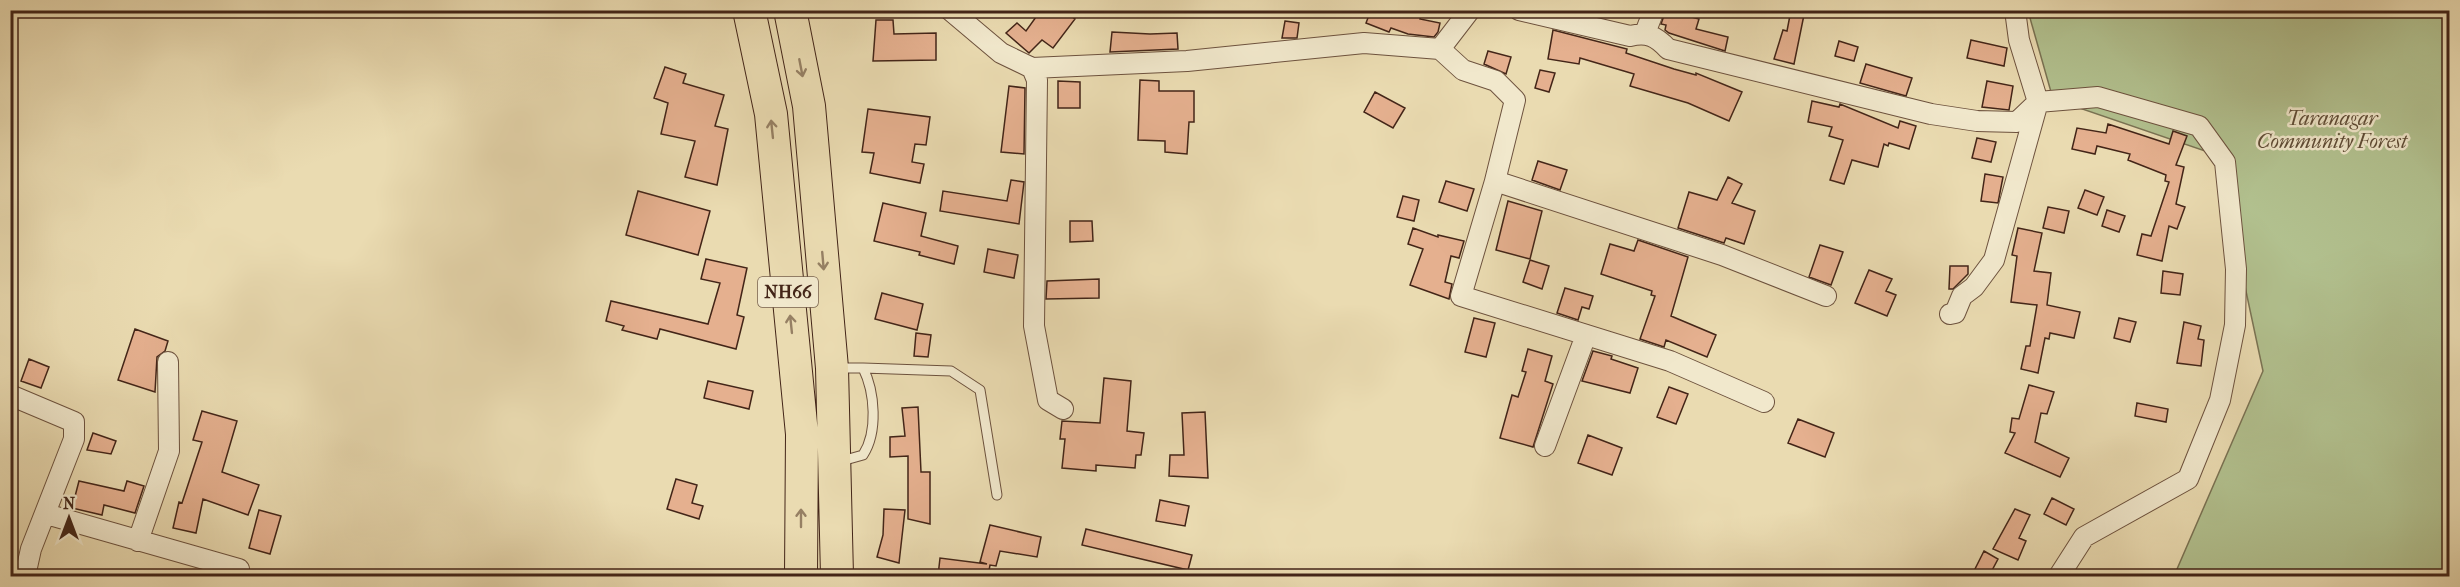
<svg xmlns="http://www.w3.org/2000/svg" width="2460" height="587" viewBox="0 0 2460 587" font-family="'IM FELL French Canon',serif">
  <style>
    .green { fill: #b2c18f; stroke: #7a7354; stroke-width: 1.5 }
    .building { fill: #e5b08f; stroke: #432518; stroke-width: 1.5 }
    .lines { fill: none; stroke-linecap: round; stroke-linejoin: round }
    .service-casing { stroke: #6d523e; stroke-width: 11 }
    .minor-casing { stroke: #6d523e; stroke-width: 22 }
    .trunk-casing { stroke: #432518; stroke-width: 34 }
    .service { stroke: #f1e8cc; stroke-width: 9 }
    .minor { stroke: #f1e8cc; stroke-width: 20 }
    .trunk { stroke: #eadbb1; stroke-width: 32 }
    .oneway { stroke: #968064 }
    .labels { text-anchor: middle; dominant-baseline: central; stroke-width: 5; stroke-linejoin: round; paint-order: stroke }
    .shield { fill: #f1e8cc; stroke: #77604e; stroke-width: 1.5 }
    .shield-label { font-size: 18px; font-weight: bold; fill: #432518 }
    .park-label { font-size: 20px; font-style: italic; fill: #5f4c36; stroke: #f1e8cc }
  </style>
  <rect width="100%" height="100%" fill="#eadbb1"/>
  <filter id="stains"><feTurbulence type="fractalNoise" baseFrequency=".00333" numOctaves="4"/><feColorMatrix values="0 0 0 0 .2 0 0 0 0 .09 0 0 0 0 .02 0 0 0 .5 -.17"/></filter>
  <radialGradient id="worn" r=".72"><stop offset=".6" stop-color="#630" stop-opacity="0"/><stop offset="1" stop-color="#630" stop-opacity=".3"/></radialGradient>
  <!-- green -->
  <path class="green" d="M2028,11h421v565h-275l89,-205 -46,-216 -164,-56z"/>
  <!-- building -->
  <path class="building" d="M1041,10h22l12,9 -22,29 -11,-8 -13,13 -23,-20 11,-10 9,8z
    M1371,10h52l-3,9 20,4 -2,9 -4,5 -26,-3 -17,-6 -2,4 -23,-9z
    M1666,10l33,9 -3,10 32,8 -3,14 -56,-18 -4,-3 1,-5 -5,-1z
    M1791,10h14l-11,54 -20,-5 9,-29 4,1z
    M876,20h17l1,14 42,-1v27l-63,1z
    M1285,21l14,2 -2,15h-15z
    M1553,30l74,19 -1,4 48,16 22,6v-2l46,19 -13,29 -41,-18 -58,-17 4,-12 -54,-16 -1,6 -31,-5z
    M1112,32l38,2 27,-1 1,16 -68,3z
    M1971,40l36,8 -3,18 -37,-8z
    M1839,41l19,6 -4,14 -19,-5z
    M1488,51l23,6 -5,17 -22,-10z
    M1866,64l46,14 -6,18 -46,-13z
    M665,67l21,7 -3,9 41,12 -9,31 13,3 -11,56 -32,-8 10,-36 -34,-7 7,-31 -14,-5z
    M1540,70l15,3 -6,19 -14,-4z
    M1140,80l19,1v10h35v31h-5l-2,32 -22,-2v-11l-27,-1z
    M1058,81l22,1v26h-22z
    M1987,81l26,5 -4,24 -27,-3z
    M1009,86l16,2 -1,66 -23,-2z
    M1375,92l30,16 -12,20 -29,-16z
    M1812,101l27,6 1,-3 58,24 2,-7 16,5 -7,23 -20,-6 -1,3 -4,-2 -6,23 -26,-7 -8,24 -14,-4 13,-40 -14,-4 3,-9 -24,-5z
    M868,109l62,8 -4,28 -11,-1 -3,18 12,2 -4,19 -50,-10 4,-20 -12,-1z
    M2108,124l61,20 4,-13 14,5 -11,29 8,2 -8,37 9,3 -8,22 -8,-3 -7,35 -25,-6 5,-21 9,2 18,-54 -4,-1 1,-6 -38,-15 2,-6 -33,-8 -2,8 -23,-5 5,-21 29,5z
    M1977,138l19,4 -5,20 -19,-4z
    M1538,161l29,9 -7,20 -28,-10z
    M1985,174l18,3 -5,26 -17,-2z
    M1728,177l14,7 -10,19 23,8 -11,33 -18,-6 -2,5 -46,-15 11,-36 28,8z
    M1011,180l13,2 -5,42 -79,-13 3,-20 64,10z
    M1446,181l28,8 -7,22 -28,-9z
    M2085,190l19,7 -7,18 -19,-7z
    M638,191l72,20 -12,44 -72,-20z
    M1403,196l16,4 -5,21 -17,-4z
    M1508,201l34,10 -12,48 -34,-9z
    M883,203l43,10 -5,23 37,10 -4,18 -35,-9 1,-3 -46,-11z
    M2048,207l21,4 -5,22 -21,-5z
    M2107,210l18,6 -6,16 -17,-6z
    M1070,221h22l1,20 -23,1z
    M1413,228l25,9v-2l26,6 -5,17 -8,-2 -6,26 7,2 -3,15 -39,-14 13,-36 -15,-5z
    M2018,228l24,5 -8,38 17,2 -4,32 33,7 -6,26 -24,-5 -1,6 -4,-1 -7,35 -17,-4 5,-23h4l7,-41 -26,-3 6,-46 -5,-1z
    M1638,240l50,17 -17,59 45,19 -9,22 -41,-17 -2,7 -24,-8 15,-43 -4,-1 1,-4 -51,-17 9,-30 24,7z
    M1820,245l23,7 -12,33 -22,-8z
    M988,249l30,6 -4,23 -30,-6z
    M706,259l41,9 -10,47 7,2 -8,32 -76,-20 -3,10 -35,-9 2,-4 -18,-5 5,-20 97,23 12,-41 -19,-4z
    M1530,260l19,6 -7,23 -19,-7z
    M1950,266h18v8l-15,15h-4z
    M1869,270l23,9 -6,12 10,4 -9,21 -32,-13z
    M2163,271l20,3 -3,21 -19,-2z
    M1099,279v19l-53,1 1,-18z
    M1565,288l28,8 -4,13 -7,-2 -4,13 -21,-7z
    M882,293l41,11 -6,26 -42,-11z
    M1474,318l21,5 -9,34 -21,-5z
    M2119,318l17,4 -6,20 -16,-4z
    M2184,322l17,4 -3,13 6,1 -3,26 -24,-3z
    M135,329l33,12 -3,10 -8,6 -2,35 -37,-12z
    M916,333l15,2 -3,22 -14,-1z
    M1528,349l24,7 -7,25 8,3 -20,63 -33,-9 12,-43 6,2 8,-25 -4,-1z
    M1593,351l19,5 -1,3 27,9 -8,25 -48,-12z
    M29,359l20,8 -8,21 -20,-7z
    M1104,378l27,3 -4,50 17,2 -3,22h-5l-1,13 -39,-3v6l-34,-3 3,-29h-5l2,-18 38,2z
    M708,381l45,10 -4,18 -45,-11z
    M2029,385l25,7 -7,22 -6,-1 -6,29 34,16 -9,19 -55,-24 10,-20 -5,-1 2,-14 7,1z
    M1669,387l19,7 -12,30 -19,-7z
    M2137,403l31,6 -2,13 -31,-6z
    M918,407l3,65h9v52l-22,-5v-63l-18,1v-20l15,-1 -3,-28z
    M202,411l35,10 -15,51 37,13 -11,30 -45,-16 -7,34 -23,-5 6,-26 3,1 20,-61 -9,-2z
    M1205,412l3,66 -39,-2 1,-21h14l-2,-42z
    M1798,419l36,14 -9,24 -37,-14z
    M93,433l23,8 -5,13 -24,-4z
    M1588,435l34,13 -10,27 -34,-12z
    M676,479l21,6 -5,18 11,3 -4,13 -32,-10z
    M79,481l45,10 3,-10 17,5 -9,27 -31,-8 -2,10 -30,-7z
    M2052,498l22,11 -8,16 -22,-11z
    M1160,500l29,6 -4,20 -29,-5z
    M884,509l21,1 -6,53 -22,-6 6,-22z
    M2015,509l15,6 -11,23 7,3 -8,19 -25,-11z
    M259,510l22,6 -11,38 -21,-6z
    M990,525l51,12 -4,20 -37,-6 -4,15 -6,-1 -2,11h-50l2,-18 47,6 -7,-2z
    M1086,529l106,26 -4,15 -106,-25z
    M1984,551l14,8 -9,17 -14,-7z"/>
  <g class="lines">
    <!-- service casing -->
    <g class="service-casing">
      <path id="service" d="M838,368h25c12,24 15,64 0,87l-25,7
        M863,368l88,3 29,19 17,105"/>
    </g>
    <!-- minor casing -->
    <g class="minor-casing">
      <path id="minor" d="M950,10l51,43 31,15 155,-7 177,-18 76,6 30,-39
        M1519,10l111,26c17,-4 26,0 38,13l263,65 46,7 40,1 21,-20 60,-5 101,29 26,36 11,107 -1,56 -15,75 -32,79 -104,58 -25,39
        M1645,33l9,-23
        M1440,49l23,21 33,11 19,19 -20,81 227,74 104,41
        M1032,68l5,12 -3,246 14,74 15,9
        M1495,181l-34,115 209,65 94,41
        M1950,314l5,-1 7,-17 12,-9 20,-27 44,-158 -19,-62 -4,-30
        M10,395l64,27v17l-43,110 -6,27
        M1545,446l41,-111
        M46,514l193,55
        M138,541l31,-90 -1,-89"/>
    </g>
    <!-- trunk casing -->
    <g class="trunk-casing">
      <path id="trunk" d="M749,10l22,104 31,320 -1,142
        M790,10l19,96 23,262 5,208"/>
    </g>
    <!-- service -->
    <use href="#service" class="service"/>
    <!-- minor -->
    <use href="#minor" class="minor"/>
    <!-- trunk -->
    <use href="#trunk" class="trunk"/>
  </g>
  <!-- one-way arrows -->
  <defs><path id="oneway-shaft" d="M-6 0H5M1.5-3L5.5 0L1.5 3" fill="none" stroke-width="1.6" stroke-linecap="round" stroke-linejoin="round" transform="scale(1.5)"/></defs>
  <g class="oneway">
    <use href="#oneway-shaft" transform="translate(801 68) rotate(79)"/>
    <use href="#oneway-shaft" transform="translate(772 129) rotate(-96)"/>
    <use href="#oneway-shaft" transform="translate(823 261) rotate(85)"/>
    <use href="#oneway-shaft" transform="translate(791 324) rotate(-96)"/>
    <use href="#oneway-shaft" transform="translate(801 518) rotate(-90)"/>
  </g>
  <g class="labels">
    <!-- shield labels -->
    <rect class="shield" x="758" y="277" width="60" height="30" rx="4.5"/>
    <g class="shield-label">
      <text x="788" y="292">NH66</text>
    </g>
    <!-- park labels -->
    <g class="park-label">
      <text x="2332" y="118">Taranagar<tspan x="2332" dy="23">Community Forest</tspan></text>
    </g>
  </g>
  <!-- margin -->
  <rect width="2460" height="587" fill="none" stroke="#eadbb1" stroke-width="36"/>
  <rect x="12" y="12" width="2436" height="563" fill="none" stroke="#432518" stroke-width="3"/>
  <rect x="18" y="18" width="2424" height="551" fill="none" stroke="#432518" stroke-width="1.5"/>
  <!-- north arrow -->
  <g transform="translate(69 518)" stroke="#f1e8cc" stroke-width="4.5" paint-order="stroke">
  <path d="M0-4.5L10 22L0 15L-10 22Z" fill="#432518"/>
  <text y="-9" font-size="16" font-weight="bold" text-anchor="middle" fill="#432518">N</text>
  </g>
  <rect width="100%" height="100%" filter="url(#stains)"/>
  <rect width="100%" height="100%" fill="url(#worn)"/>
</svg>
